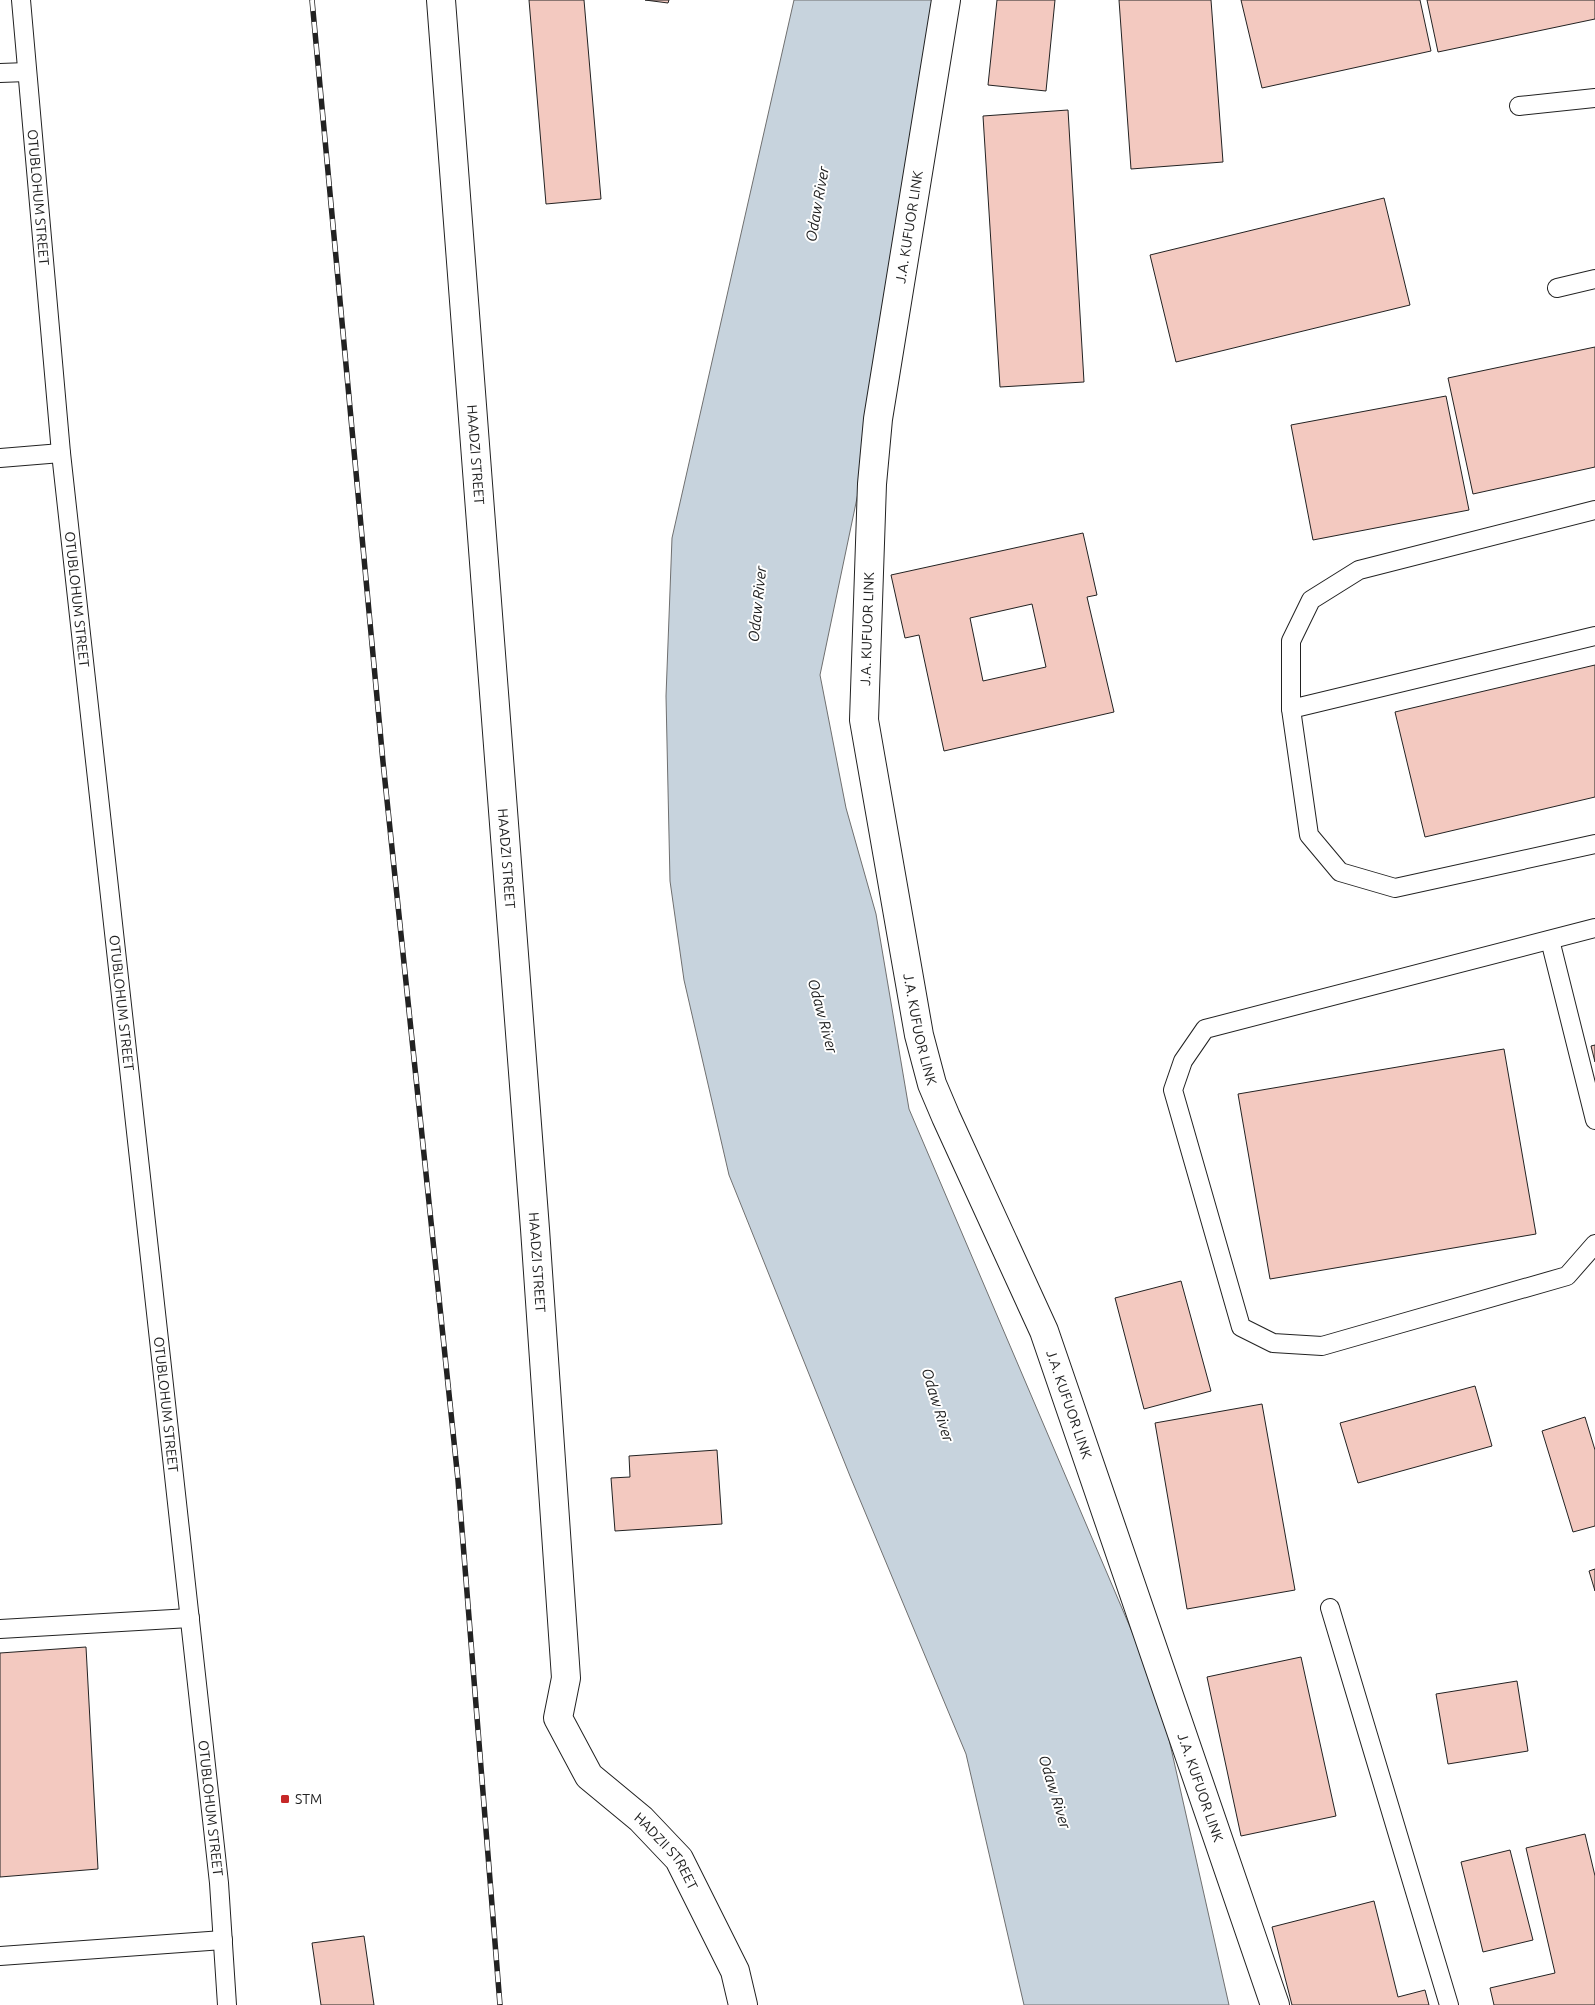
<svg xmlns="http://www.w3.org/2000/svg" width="1595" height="2005" viewBox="0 0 1595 2005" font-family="Ubuntu,sans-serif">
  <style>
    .water { fill: #c7d3dd; stroke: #6f6f6f }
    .building { fill: #f3c9c0; stroke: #222; fill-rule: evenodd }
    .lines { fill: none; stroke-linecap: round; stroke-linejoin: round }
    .service-casing { stroke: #222; stroke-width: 20 }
    .minor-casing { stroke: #222; stroke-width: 30 }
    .service { stroke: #fff; stroke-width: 18 }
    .minor { stroke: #fff; stroke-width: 28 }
    .rail-casing { stroke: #222; stroke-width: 5.5 }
    .rail { stroke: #fff; stroke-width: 4; stroke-dasharray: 11; stroke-linecap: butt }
    .poi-dot { fill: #c62828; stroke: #fff; stroke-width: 2 }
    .labels { text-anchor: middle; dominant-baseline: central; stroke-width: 4; stroke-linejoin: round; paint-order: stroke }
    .street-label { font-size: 14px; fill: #222; stroke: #fff }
    .poi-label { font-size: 14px; fill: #222; stroke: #fff; text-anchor: start }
    .water-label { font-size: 15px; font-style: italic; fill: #222; stroke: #fff }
  </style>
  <rect width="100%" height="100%" fill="#fff"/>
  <!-- water -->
  <path class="water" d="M794,0h145l-73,455 -46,220 26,133 30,106 33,195 250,586 70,310h-205l-58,-251 -116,-278 -121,-301 -45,-195 -14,-99 -4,-185 6,-158z"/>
  <!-- building -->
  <path class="building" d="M529,0h55l17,199 -55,5z
    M645,0h24l-1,3z
    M997,0h58l-9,91 -58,-6z
    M1119,0h92l12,162 -92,7z
    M1241,0h179l11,51 -169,37z
    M1427,0h168v19l-157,33z
    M1068,110l16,272 -84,5 -17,-271z
    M1384,198l26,107 -234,57 -26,-107z
    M1595,347v120l-122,27 -25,-116z
    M1446,396l23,114 -156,30 -22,-115z
    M1083,533l14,62 -10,2 27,115 -170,39 -25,-116 -14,3 -14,-63zM1032,604l14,63 -63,14 -13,-63z
    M1595,665v132l-170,40 -30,-125z
    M1595,1045v17l-4,-16z
    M1504,1049l32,185 -266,45 -32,-185z
    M1181,1281l30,110 -67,18 -29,-111z
    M1475,1386l17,60 -134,37 -18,-60z
    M1262,1404l33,186 -108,19 -32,-186z
    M1585,1417l10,33v76l-22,6 -31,-101z
    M717,1450l5,74 -107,7 -4,-53 19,-1 -1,-21z
    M1595,1569v22l-6,-20z
    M86,1647l12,222 -98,8v-224z
    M1301,1657l35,159 -95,20 -34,-159z
    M1517,1681l11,70 -80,13 -12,-70z
    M1585,1834l10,42v129h-101l-4,-17 65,-15 -29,-125z
    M1510,1850l23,90 -50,12 -22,-90z
    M1374,1901l24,96 27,-7 4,15h-137l-20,-78z
    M364,1936l10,69h-53l-9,-62z"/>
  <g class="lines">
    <!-- service casing -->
    <g class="service-casing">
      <g id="service">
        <path id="s1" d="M21,0l40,453 158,1430 8,122"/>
        <path d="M0,73l27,-1"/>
        <path d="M1519,106l76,-8"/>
        <path d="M1557,288l38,-9"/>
        <path d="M0,458l61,-5"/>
        <path d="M1595,510l-236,60 -48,30 -20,41v68l18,126 31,37 55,16 200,-44"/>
        <path d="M1291,709l304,-73"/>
        <path d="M1595,928l-390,101 -22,32 -10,29 68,237 32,16 49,3 245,-70 28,-32"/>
        <path d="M1550,940l45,180"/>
        <path d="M1330,1608l119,397"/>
        <path d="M0,1629l190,-11"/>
        <path d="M0,1956l223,-16"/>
      </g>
    </g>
    <!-- minor casing -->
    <g class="minor-casing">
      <g id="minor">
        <path id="s2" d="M441,0l94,1229 31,449 -8,40 31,58 52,43 38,40 56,112 8,34"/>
        <path id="s3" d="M946,0l-68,419 -6,65 -8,236 55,315 13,49 14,33 98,214 231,674"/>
      </g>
    </g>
    <!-- service -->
    <use href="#service" class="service"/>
    <!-- minor -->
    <use href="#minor" class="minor"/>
    <!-- rail casing -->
    <g class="rail-casing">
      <path id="rail" d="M312,0l71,762 75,718 42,525"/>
    </g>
    <!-- rail -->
    <use href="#rail" class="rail"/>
  </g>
  <!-- markers -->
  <rect class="poi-dot" x="280" y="1794" width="10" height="10" rx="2.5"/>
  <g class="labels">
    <!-- street labels -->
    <g class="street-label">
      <text stroke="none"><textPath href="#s1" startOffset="198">OTUBLOHUM STREET</textPath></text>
      <text transform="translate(909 227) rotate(-81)">J.A. KUFUOR LINK</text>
      <text stroke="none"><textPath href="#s2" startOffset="456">HAADZI STREET</textPath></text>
      <text stroke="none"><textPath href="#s1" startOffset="602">OTUBLOHUM STREET</textPath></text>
      <text transform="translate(867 629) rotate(-88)">J.A. KUFUOR LINK</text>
      <text stroke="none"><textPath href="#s2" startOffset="861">HAADZI STREET</textPath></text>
      <text stroke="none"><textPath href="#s1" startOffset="1008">OTUBLOHUM STREET</textPath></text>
      <text stroke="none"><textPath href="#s3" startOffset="1040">J.A. KUFUOR LINK</textPath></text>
      <text stroke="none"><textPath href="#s2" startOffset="1266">HAADZI STREET</textPath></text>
      <text stroke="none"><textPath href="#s3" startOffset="1445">J.A. KUFUOR LINK</textPath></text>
      <text stroke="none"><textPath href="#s1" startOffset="1412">OTUBLOHUM STREET</textPath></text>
      <text stroke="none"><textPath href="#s3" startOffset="1850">J.A. KUFUOR LINK</textPath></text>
      <text stroke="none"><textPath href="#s1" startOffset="1818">OTUBLOHUM STREET</textPath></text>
      <text stroke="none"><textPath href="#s2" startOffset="1898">HADZII STREET</textPath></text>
    </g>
    <!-- poi labels -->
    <g class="poi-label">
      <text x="295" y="1799">STM</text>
    </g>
    <!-- water labels -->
    <g class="water-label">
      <text transform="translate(817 204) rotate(-80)">Odaw River</text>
      <text transform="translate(757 604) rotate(-84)">Odaw River</text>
      <text transform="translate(823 1016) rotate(75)">Odaw River</text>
      <text transform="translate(938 1405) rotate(73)">Odaw River</text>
      <text transform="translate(1055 1792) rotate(73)">Odaw River</text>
    </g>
  </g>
</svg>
